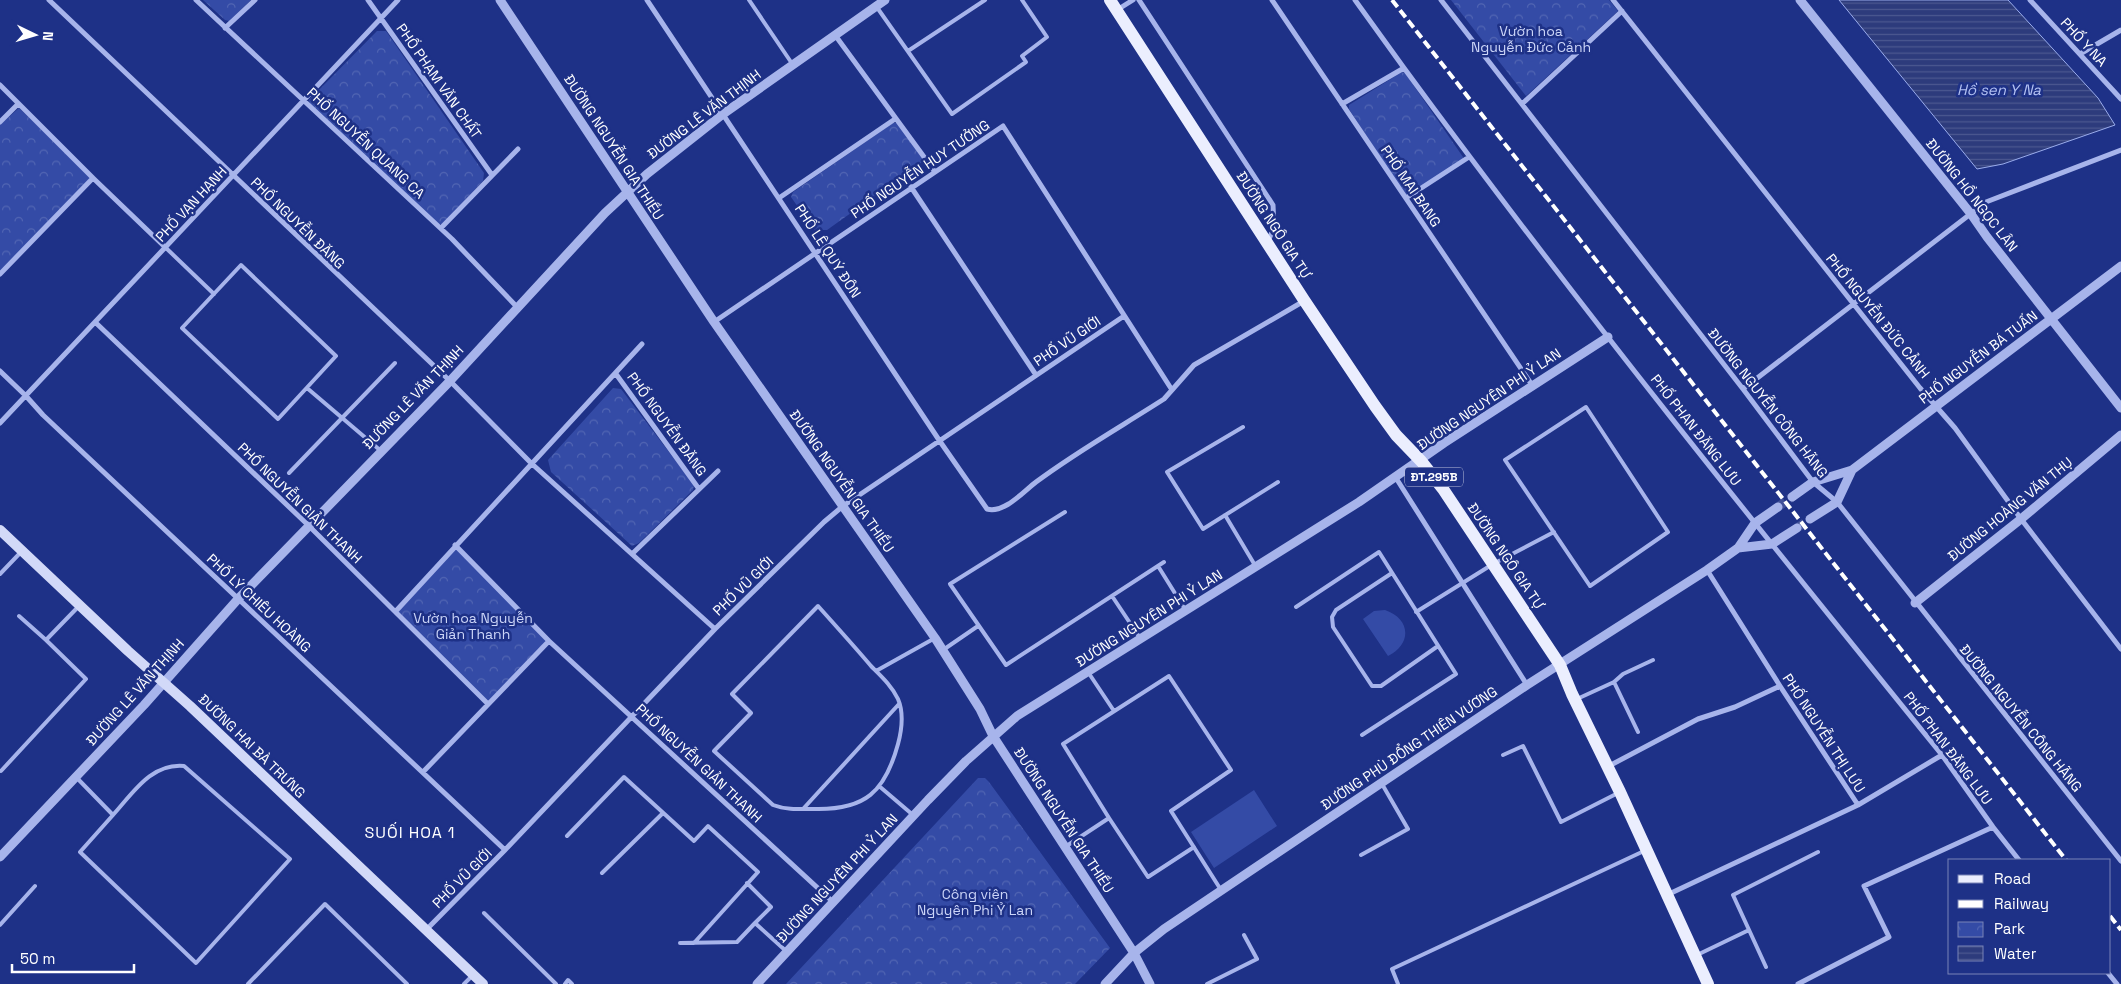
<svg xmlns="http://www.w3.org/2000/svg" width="2121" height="984" viewBox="0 0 2121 984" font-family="'Space Grotesk',sans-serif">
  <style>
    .grass { fill: #344ba6 }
    .park { fill: url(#park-crowns) }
    .water { fill: url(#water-rules); stroke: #9aacec }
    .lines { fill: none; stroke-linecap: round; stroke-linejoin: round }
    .tertiary-tunnel { stroke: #405099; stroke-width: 9; stroke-dasharray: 9 4.5; stroke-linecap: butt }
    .service { stroke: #a7b4eb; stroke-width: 4 }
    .minor { stroke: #a7b4eb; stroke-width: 5 }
    .tertiary { stroke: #a7b4eb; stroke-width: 9 }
    .secondary { stroke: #d2d9f8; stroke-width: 10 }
    .primary { stroke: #ebeefe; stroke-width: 12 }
    .rail { stroke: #fff; stroke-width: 4; stroke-dasharray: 9 4; stroke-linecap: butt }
    .labels { text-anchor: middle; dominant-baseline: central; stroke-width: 5; stroke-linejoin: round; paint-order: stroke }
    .shield { fill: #1e3187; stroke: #bcc1db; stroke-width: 1 }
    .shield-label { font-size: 12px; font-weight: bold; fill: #fff }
    .park-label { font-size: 14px; fill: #ccd5f8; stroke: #1e3187 }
    .street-label { font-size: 14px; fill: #fff; stroke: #1e3187 }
    .water-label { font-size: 15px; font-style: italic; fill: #b2c0f2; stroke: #1e3187 }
    .quarter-label { font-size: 16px; letter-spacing: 1px; fill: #fff; stroke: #1e3187 }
  </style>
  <defs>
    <pattern id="park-crowns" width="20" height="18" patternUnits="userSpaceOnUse" patternTransform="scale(1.25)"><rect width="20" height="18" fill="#344ba6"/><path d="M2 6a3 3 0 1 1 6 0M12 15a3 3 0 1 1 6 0" fill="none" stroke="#5266b3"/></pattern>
    <pattern id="water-rules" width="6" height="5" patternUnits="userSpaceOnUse" patternTransform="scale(1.25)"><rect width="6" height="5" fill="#2d3b7c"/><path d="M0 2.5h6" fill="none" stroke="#4c5890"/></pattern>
  </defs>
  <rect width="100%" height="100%" fill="#1e3187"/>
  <!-- grass -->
  <path class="grass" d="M1385,610c26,9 27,34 3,46l-25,-37 11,-8z
    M1254,790l23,36 -63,42 -23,-36z"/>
  <!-- park -->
  <path class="park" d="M203,0h48l-22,21 -4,-1z
    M1451,0h158l9,11 -92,85z
    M377,31h9l98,142 -1,8 -41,43h-4l-128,-119 -1,-5z
    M1402,72l3,1 58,84v2l-57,37 -57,-87v-4z
    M19,108l72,69 -91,96v-148z
    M893,123h4l27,38 -97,69h-13l-23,-33 2,-5z
    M613,388l8,1 73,96 -1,5 -54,53 -7,3 -81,-74 -3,-12z
    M455,545l94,96 -62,62 -91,-91z
    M978,778h7l4,4 121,166 -35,36h-289z"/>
  <!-- water -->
  <path class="water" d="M1839,0h169l90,98 17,27 -112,39 -26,5z"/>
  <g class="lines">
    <!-- tertiary-tunnel -->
    <path class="tertiary-tunnel" d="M1778,507l14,-10
      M1797,528l13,-9"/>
    <!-- service -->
    <path class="service" d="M749,0l44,65
      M876,6l76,108 74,-52 -4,-6 25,-19 -25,-37
      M908,51l77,-51
      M166,248l48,46
      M241,265l95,91 -58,63 -96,-91z
      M307,388l74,63
      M1586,407l82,125 -78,54 -85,-126z
      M1243,427l-76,45 36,57 75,-47
      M289,473l106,-110
      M1065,512l-115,72 56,81 158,-103
      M1225,515l31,52
      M1158,566l28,45
      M1392,573l-56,37 -4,7 1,10 39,59h9l57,-40
      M0,574l21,-22
      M1112,596l28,42
      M818,606c18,20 36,40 53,60 10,10 21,20 27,33 6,14 4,30 0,45 -13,48 -33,66 -83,65 -14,0 -29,1 -42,-4l-59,-54 37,-38 -19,-19z
      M1296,607l83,-55 77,122 -94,61
      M1416,612l77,-48 61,-32
      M19,616l27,24 32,-33
      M943,650l35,-24
      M876,671l59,-33
      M1088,672l26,39
      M1614,682l9,-8 30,-14
      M1577,699l37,-17 24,50
      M1503,755l20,-9 38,76 57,-29
      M1,771l85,-92 -40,-39
      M76,777l37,38c20,-22 38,-52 71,-49l106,93 -94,104 -116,-111 33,-37
      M879,786l34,29
      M803,809l96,-105
      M1109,818l39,59 46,-30
      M567,836l57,-59 70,64 14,-15 50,46 -64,71
      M1065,847l44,-29 -46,-74 106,-68 62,94 -60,41 50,79
      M1361,855l47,-26 -26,-45
      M602,873l61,-60
      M747,883l24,24 -16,16
      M484,913l72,71
      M0,925l35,-39
      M680,943l57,-1 18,-19 31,28
      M1697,955l52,-25
      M1766,967l-33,-72 85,-43
      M248,984l77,-80 82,80
      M464,984l8,-8
      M565,984l3,-4 4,4
      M1207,984l50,-25 -13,-24
      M1398,984l-6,-15 252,-118"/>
    <!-- minor -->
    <path class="minor" d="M49,0l401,381 81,82 184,166
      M196,0l256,239 65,68
      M368,0l124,175
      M647,0l292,440 48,69c17,5 37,-18 49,-27 40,-30 86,-56 128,-83l8,-9
      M1139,0l134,205 1,23 -6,13
      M1272,0l260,385
      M1355,0l49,68
      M1441,0l302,389 70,93 24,20 284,359
      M1613,0l307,388 35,40 66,91 100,130
      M2030,0l91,99
      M1117,10l16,-10
      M225,28l30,-28
      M835,35l100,137
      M2080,54l41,-24
      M0,85l93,93 -93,96
      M1342,104l62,-36c172,235 355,461 538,687l51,72 26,33
      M1522,104l100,-93
      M0,122l18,-18
      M93,178l73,70
      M911,187l125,188
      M779,198l116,-79
      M1406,198l63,-41
      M441,228l77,-79
      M95,322l213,203 179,178
      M714,322l289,-196 169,264 22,-25 110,-64
      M0,371l26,25 17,19 462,435
      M616,374l83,115
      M1743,389l243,-187 135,-52
      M0,423l398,-423
      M1396,478l131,207
      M455,545l94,96 284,261
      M632,554l86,-83
      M1707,570l73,116 78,119
      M396,611l246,-267
      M1607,767l91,-48 37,-12 45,-21
      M423,772l126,-131
      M1669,894l189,-89 84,-50
      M426,930l79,-80 210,-221 109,-107 19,-16 281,-190
      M2108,973l9,11
      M1798,984l91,-47 -25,-51 129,-59"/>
    <!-- tertiary -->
    <path class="tertiary" d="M500,0l214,322 221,316 45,71 13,27 141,217 16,31
      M1800,0l171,214 16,23 134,171
      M1792,497l21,-15 39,-12 269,-204
      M1810,519l27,-17 15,-32
      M1738,548l34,-4 25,-16
      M1915,603l106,-84 100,-84
      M0,857l144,-152 94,-106 212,-218 155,-168 42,-39 76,-60 162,-114
      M757,984l171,-184 38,-39 51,-45 342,-214 85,-59 164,-106
      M1105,984l29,-31 30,-24 363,-244 180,-115 31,-22 17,-25 23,-16"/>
    <!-- secondary -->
    <path class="secondary" d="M0,530l128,121 62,55 293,278"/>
    <!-- primary -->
    <path class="primary" d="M1110,0l194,300 71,106 21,29 25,26 22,28 117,176 12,29 48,98 88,192"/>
    <!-- rail -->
    <path class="rail" d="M1392,0l674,860
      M2110,916l11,14"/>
  </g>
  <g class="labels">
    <!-- shield labels -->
    <rect class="shield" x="1405" y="467.5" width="58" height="19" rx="4"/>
    <g class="shield-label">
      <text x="1434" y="477">ĐT.295B</text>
    </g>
    <!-- park labels -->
    <g class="park-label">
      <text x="1531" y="31">Vườn hoa<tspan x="1531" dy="16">Nguyễn Đức Cảnh</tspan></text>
      <text x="473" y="618">Vườn hoa Nguyễn<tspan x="473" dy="16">Giản Thanh</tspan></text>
      <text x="975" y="894">Công viên<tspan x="975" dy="16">Nguyên Phi Ỷ Lan</tspan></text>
    </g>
    <!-- street labels -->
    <g class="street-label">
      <text transform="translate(2084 42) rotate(47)">PHỐ Y NA</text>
      <text transform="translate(439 81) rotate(55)">PHỐ PHẠM VĂN CHẤT</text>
      <text transform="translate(704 114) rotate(-37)">ĐƯỜNG LÊ VĂN THỊNH</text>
      <text transform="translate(366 143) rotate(43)">PHỐ NGUYỄN QUANG CA</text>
      <text transform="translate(614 147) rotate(57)">ĐƯỜNG NGUYỄN GIA THIỀU</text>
      <text transform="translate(920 169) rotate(-34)">PHỐ NGUYỄN HUY TƯỞNG</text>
      <text transform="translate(1411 186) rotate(56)">PHỐ MAI BANG</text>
      <text transform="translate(1972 195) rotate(52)">ĐƯỜNG HỒ NGỌC LÂN</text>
      <text transform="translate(191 204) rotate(-47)">PHỐ VẠN HẠNH</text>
      <text transform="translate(298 223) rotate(44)">PHỐ NGUYỄN ĐĂNG</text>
      <text transform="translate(1274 225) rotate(57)">ĐƯỜNG NGÔ GIA TỰ</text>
      <text transform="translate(828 251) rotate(57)">PHỐ LÊ QUÝ ĐÔN</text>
      <text transform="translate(1878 316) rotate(51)">PHỐ NGUYỄN ĐỨC CẢNH</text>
      <text transform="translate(1067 341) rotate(-34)">PHỐ VŨ GIỚI</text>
      <text transform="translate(1978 357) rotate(-37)">PHỐ NGUYỄN BÁ TUẤN</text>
      <text transform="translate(413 397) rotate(-46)">ĐƯỜNG LÊ VĂN THỊNH</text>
      <text transform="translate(1489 399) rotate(-34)">ĐƯỜNG NGUYÊN PHI Ỷ LAN</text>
      <text transform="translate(1768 403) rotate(52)">ĐƯỜNG NGUYỄN CÔNG HÃNG</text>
      <text transform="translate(667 424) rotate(54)">PHỐ NGUYỄN ĐĂNG</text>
      <text transform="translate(1696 430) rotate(52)">PHỐ PHAN ĐĂNG LƯU</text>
      <text transform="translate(842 481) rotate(55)">ĐƯỜNG NGUYỄN GIA THIỀU</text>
      <text transform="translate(300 503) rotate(44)">PHỐ NGUYỄN GIẢN THANH</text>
      <text transform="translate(2010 509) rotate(-39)">ĐƯỜNG HOÀNG VĂN THỤ</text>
      <text transform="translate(1506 556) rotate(56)">ĐƯỜNG NGÔ GIA TỰ</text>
      <text transform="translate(743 586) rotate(-44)">PHỐ VŨ GIỚI</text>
      <text transform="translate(259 603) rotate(43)">PHỐ LÝ CHIÊU HOÀNG</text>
      <text transform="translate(1149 618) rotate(-32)">ĐƯỜNG NGUYÊN PHI Ỷ LAN</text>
      <text transform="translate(135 692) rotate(-48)">ĐƯỜNG LÊ VĂN THỊNH</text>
      <text transform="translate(2021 718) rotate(51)">ĐƯỜNG NGUYỄN CÔNG HÃNG</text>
      <text transform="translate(1824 733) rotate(57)">PHỐ NGUYỄN THỊ LƯU</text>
      <text transform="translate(252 746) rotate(44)">ĐƯỜNG HAI BÀ TRƯNG</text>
      <text transform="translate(1409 748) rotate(-34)">ĐƯỜNG PHÙ ĐỔNG THIÊN VƯƠNG</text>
      <text transform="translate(1948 748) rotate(53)">PHỐ PHAN ĐĂNG LƯU</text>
      <text transform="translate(699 763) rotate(43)">PHỐ NGUYỄN GIẢN THANH</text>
      <text transform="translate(1064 820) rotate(57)">ĐƯỜNG NGUYỄN GIA THIỀU</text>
      <text transform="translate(462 878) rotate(-45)">PHỐ VŨ GIỚI</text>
      <text transform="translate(837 878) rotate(-47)">ĐƯỜNG NGUYÊN PHI Ỷ LAN</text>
    </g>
    <!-- water labels -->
    <g class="water-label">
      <text x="1999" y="89">Hồ sen Y Na</text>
    </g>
    <!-- quarter labels -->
    <g class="quarter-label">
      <text x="410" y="832">SUỐI HOA 1</text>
    </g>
  </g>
  <!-- legend -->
  <rect x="1948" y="859" width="162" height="115" fill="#1e3187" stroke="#7883b7"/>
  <rect x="1958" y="875" width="25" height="8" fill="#ebeefe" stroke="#7883b7"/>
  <text x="1994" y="884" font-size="15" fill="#ffffff">Road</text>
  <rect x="1958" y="900" width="25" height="8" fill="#ffffff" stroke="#7883b7"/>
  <text x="1994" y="909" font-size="15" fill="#ffffff">Railway</text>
  <rect x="1958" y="922" width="25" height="15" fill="url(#park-crowns)" stroke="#7883b7"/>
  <text x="1994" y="934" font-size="15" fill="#ffffff">Park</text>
  <rect x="1958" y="946" width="25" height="15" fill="url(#water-rules)" stroke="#7883b7"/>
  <text x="1994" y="959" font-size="15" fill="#ffffff">Water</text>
  <!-- north arrow -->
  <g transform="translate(35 35) rotate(95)" stroke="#1e3187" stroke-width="4" paint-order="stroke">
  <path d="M0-4L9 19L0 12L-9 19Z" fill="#ffffff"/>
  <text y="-8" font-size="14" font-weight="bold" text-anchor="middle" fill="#ffffff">N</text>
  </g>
  <!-- scale -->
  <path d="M12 964v8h122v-8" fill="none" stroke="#ffffff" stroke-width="2.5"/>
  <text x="20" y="964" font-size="15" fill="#ffffff" stroke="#1e3187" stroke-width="4" paint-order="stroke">50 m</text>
</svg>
